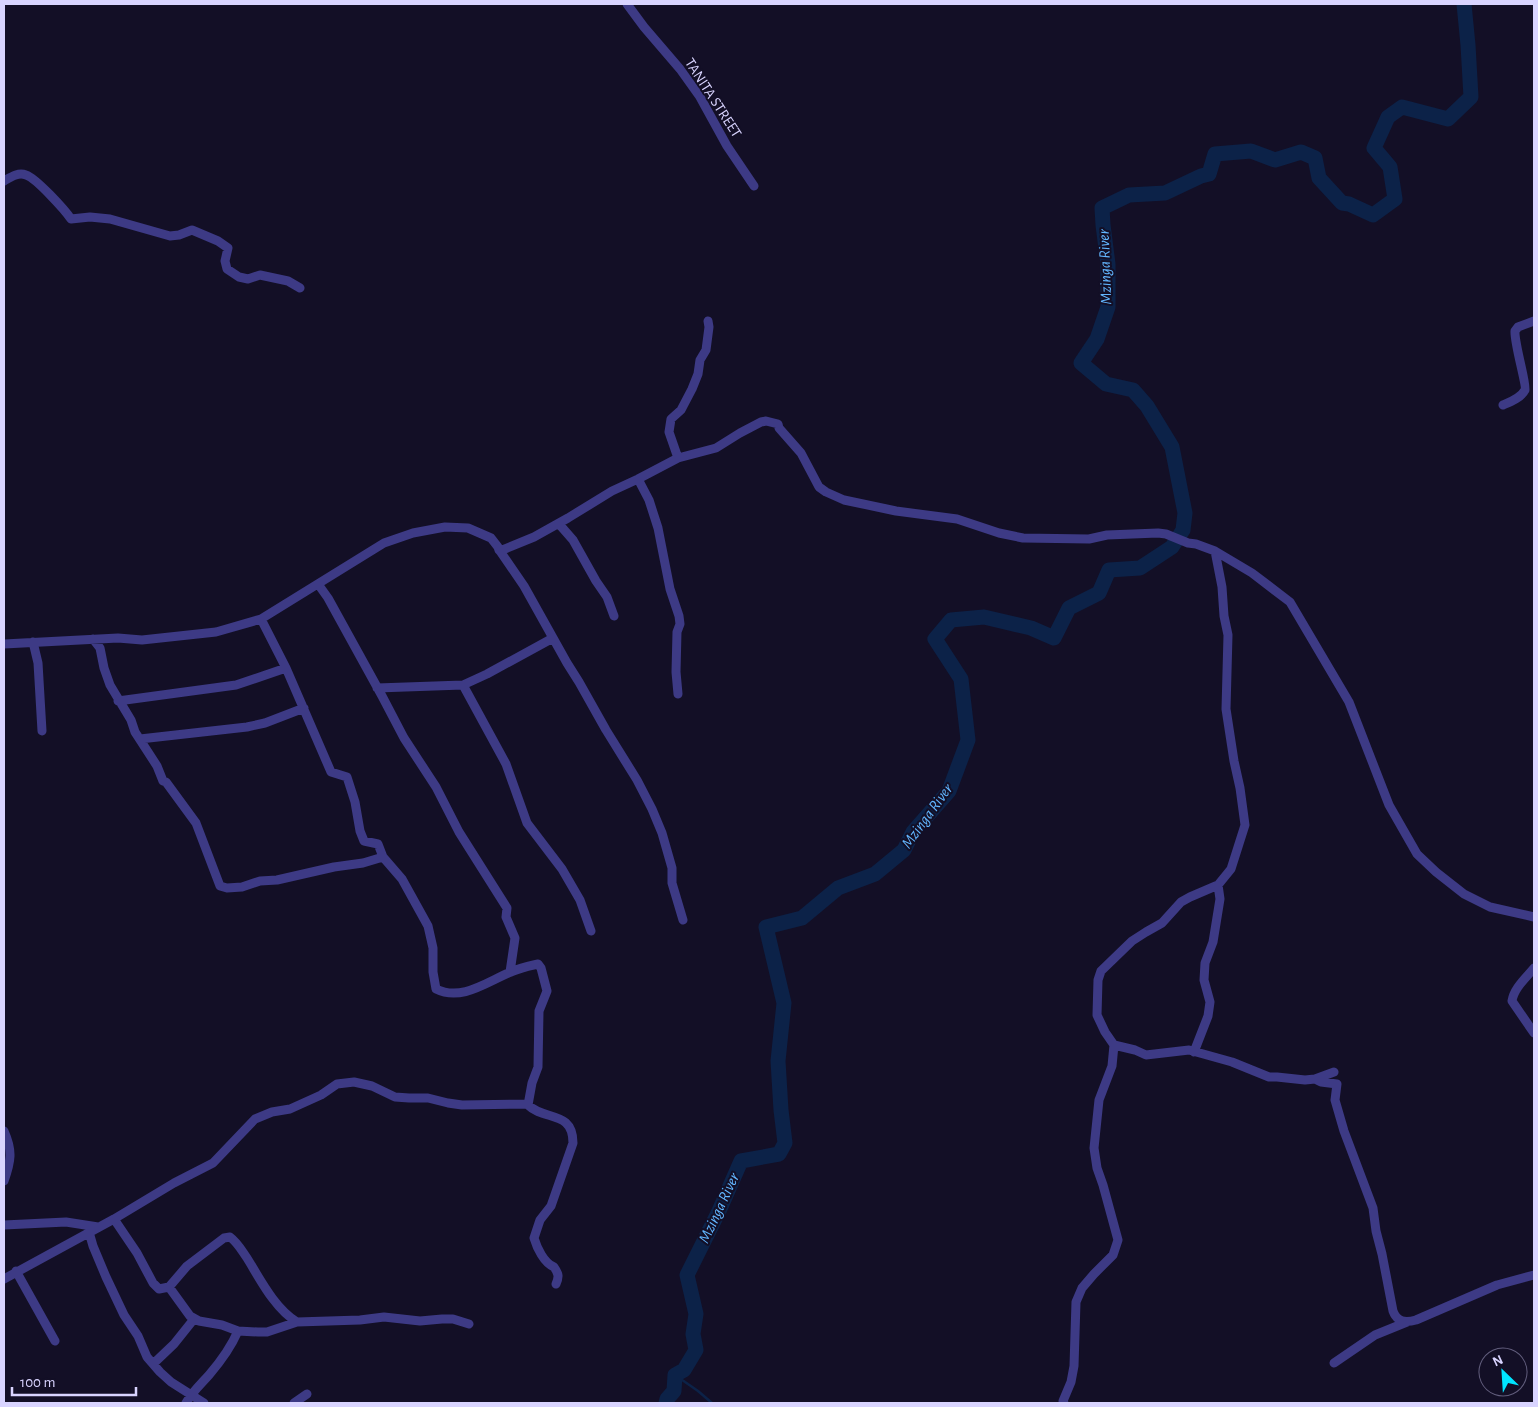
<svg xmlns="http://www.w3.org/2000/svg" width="1538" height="1407" viewBox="0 0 1538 1407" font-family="'Alegreya Sans',sans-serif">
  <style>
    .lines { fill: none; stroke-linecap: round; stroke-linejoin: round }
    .stream { stroke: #0c2248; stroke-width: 2.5 }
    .river { stroke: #0c2248; stroke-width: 15 }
    .street { stroke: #3d3a85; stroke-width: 9 }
    .labels { text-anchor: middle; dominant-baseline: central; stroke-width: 4; stroke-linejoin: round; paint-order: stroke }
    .street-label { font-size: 15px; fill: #d9d4ff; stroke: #130f26 }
    .water-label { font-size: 16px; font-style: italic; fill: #62b6ff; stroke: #130f26 }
  </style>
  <rect width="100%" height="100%" fill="#130f26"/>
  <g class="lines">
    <!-- stream -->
    <path class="stream" d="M675,1375l23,16 14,12"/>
    <!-- river -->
    <path class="river" d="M666,1403l1,-4 7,-8 1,-16 9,-5 12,-20 -3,-16 3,-20 -9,-39 32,-64 22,-50 38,-7 6,-11 -4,-33 -3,-49 6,-58 -18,-76 36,-9 36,-30 37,-14 29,-24 9,-18 36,-41 19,-51 -7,-61 -26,-40 16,-19 33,-3 47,11 23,10 15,-30 30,-15 10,-23 31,-2 32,-21 11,-17 2,-17 -13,-66 -25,-41 -14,-16 -27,-6 -25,-21 16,-24 11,-32v-43l-5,-39 -1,-17 27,-13 36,-2 36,-17 8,-2 6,-20 36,-3 24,9 26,-8 14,6 4,20 23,25 7,1 24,11 22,-16 -5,-32 -16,-19 14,-31 14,-10 46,12 23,-22 -3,-52 -4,-41"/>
    <!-- street -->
    <path class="street" d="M627,4l17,23 36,42 20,28 27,49 27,40
      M4,181c7,-4 14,-9 22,-6 10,3 39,35 45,44l19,-2 20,2 60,17 9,-1 13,-5 26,11 10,7 -3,13 2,8 12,8 9,2 12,-4 28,6 12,7
      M1503,405c7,-3 18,-7 22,-15 2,-5 -11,-47 -10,-59l3,-4 16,-6
      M678,458l-9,-26 2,-13 10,-9 11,-21 6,-15 2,-14 6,-10 3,-23 -1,-6
      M638,479l11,21 9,28 12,61 9,27 1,8 -3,8 -1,40 2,22
      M559,524l14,16 23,41 11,16 7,19
      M500,551l24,35 43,77 12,19 27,48 31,50 15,29 10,24 10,35v15l11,37
      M318,584l10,14 54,98 22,42 32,49 23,45 48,76 -1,9 9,21 -5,34
      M261,619l25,49 45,104 16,5 8,25 5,29 4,10 14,3 5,13 19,22 26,47 5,22v24l3,17c26,13 52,-8 75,-17 8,-4 18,-6 27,-8l3,4 6,23 -8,20 -1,56 -6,16 -4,22c16,16 45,5 45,38l-22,63 -11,14 -6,18c3,10 10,25 20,29 5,7 5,10 2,17
      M93,639l7,9 4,20 6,17 21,35 4,12 22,34 6,15 3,1 30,41 24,63 7,2 15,-1 18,-6 17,-1 57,-13 29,-4 20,-6
      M33,642l5,21 4,68
      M4,644l114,-6 24,2 74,-8 45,-13 123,-76 29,-10 32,-6 23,1 23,10 7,9 1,3 1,1 34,-14 34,-19 44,-27 26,-12 40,-21 38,-10 24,-15 21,-11 5,-1 12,3 1,4 22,25 18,34 7,5 18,8 52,11 61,8 42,14 24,5 66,1 18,-4 51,-2 8,1 22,9 8,1 19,7 37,22 38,29 59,100 40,103 28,49 19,18 28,22 26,13 44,10
      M463,685l43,79 21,59 35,46 18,31 11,31
      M377,688l86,-3 24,-11 66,-36
      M118,701l118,-16 50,-17
      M140,739l107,-12 18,-4 39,-15
      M1534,968c-8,10 -20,20 -22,33l22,32
      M1114,1045l21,5 11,5 43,-5 43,12 37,15h8l28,3 10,-1 6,3 16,2 -2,16 9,31 29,77 3,23 6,23 11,57c4,11 12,12 23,9l81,-35 37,-10
      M1194,1052l14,-36 2,-14 -6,-22 1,-17 8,-21 7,-43 -2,-14
      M1315,1079l19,-7
      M4,1131c9,20 7,30 0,50
      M114,1219l23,34 16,30 6,6 10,-2 18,-21 37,-28 6,-1c8,6 12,14 17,21 13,21 28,51 50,64l63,-2 24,-3 36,4 22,-2h11l16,5
      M4,1225l62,-3 32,5
      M89,1232l4,14 13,31 18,38 14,21 9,21 13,15 11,10 33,21
      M16,1271l39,70
      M4,1279l110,-60 60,-36 39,-20 42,-44 17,-7 18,-3 31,-14 16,-11 17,-2 18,4 23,11 14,1h19l20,5 14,2 66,-1
      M169,1287l21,29 9,5 23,4 16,6 20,1h9l30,-10
      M1334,1363l41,-28 32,-13
      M153,1364l21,-20 20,-25
      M186,1403c6,-11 15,-19 23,-28 12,-14 22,-28 29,-44
      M294,1403l13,-9
      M1064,1403l-1,-2 8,-19 3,-16 2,-64 6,-14 12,-14 19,-19 5,-15 -15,-55 -6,-17 -3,-20 5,-48 13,-34 2,-21 -9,-13 -8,-17 1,-35 3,-9 31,-30 14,-9 16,-9 19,-21 9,-5 28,-12 13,-16 14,-44 -5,-37 -6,-27 -8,-52 2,-74 -4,-19 -2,-29 -7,-36"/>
  </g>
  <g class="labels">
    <!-- street labels -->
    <g class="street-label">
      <text transform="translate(713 98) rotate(57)">TANITA STREET</text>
    </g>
    <!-- water labels -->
    <g class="water-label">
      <text transform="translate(1105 267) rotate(-92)">Mzinga River</text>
      <text transform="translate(927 816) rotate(-54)">Mzinga River</text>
      <text transform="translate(719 1208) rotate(-65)">Mzinga River</text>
    </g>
  </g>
  <!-- border -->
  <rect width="1538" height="1407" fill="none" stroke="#d9d4ff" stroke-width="10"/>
  <!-- north arrow -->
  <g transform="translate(1503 1372) rotate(335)"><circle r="24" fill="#130f26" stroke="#625e7d"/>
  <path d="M0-4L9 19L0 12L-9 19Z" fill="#00e5ff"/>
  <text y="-8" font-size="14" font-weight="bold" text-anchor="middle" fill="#d9d4ff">N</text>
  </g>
  <!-- scale -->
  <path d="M12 1387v8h124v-8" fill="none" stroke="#d9d4ff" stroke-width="2.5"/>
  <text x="20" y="1387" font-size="15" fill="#d9d4ff" stroke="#130f26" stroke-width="4" paint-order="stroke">100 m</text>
</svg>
